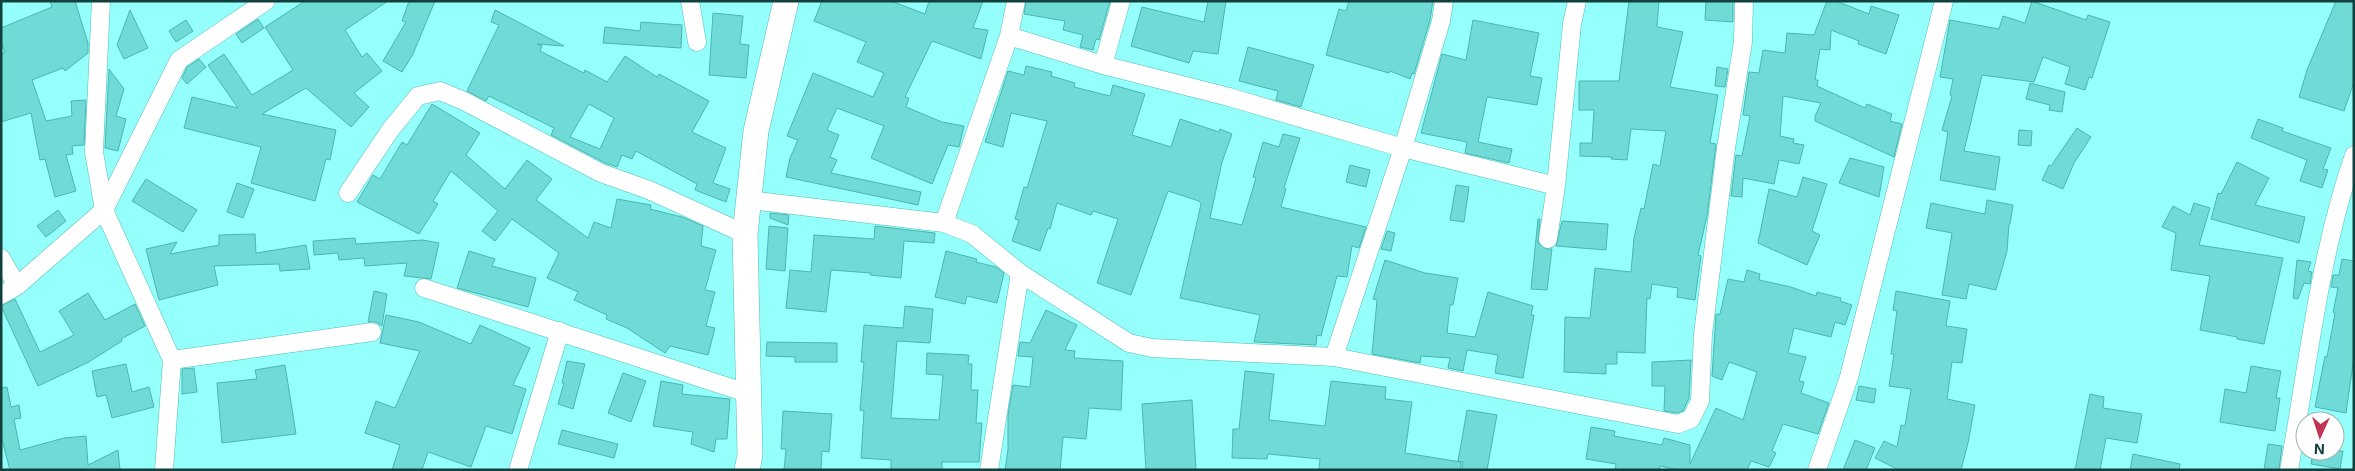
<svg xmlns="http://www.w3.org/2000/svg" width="2355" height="471" viewBox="0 0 2355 471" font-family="Inter,sans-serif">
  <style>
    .building { fill: #70dad7; stroke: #49b6b3; fill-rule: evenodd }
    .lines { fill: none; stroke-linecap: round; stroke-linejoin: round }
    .street-casing { stroke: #50bcb9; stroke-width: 19 }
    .secondary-casing { stroke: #50bcb9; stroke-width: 26 }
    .street { stroke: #fff; stroke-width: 18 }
    .secondary { stroke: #fff; stroke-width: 25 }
  </style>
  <rect width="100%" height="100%" fill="#95fffb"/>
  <!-- building -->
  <path class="building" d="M50,1h25l13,42v10l-23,18 -2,-3 -31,12 14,41 26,-5 -1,-15 15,-1 -2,45 -12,1 1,8 -7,1 10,36 -21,6 -10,-38 -5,1 -9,-47 -30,9v-68l4,-2 -4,-9v-15l51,-21z
    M305,1h83l-43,29 17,27 5,-4 15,18 -28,22 15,14 -18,20 -45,-39 -44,26 74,16 -6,30 -4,-1 -11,42 -64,-18 10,-36 -77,-19 8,-31 46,11 -30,-43 16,-11 28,41 41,-25 -28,-43z
    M409,1h26l-22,53 -11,18 -19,-11 23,-39 -4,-1z
    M822,1h69l34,13 4,-13h54l-10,27 15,2 -7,29 -49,-18 -27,56 4,1 -3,9 36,15 22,4 -5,21 -11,-2 -16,39 -61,-26 13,-32 -47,-18 -10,22 12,5 -9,22 7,3 -6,13 90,19 -3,13 -132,-28 4,-19 8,-18 -11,-4 26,-63 60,24 11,-24 -27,-11 9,-20 -52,-21z
    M1026,1h84l-11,39 -3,-1 -3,11 -13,-3 3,-12 -20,-5 2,-9 -41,-7z
    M1208,1h18l-8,53 -25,-3 -4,12 -58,-17 11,-39 62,15z
    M1349,1h84l-3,19 -16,54 -2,-1 -2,6 -20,-8 -1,2 -63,-18 13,-46 7,2z
    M1629,1h30l-2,26 26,5 -13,55 48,8 -8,48 6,1 -9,72 -9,39 3,1 -6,44 -18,-3 1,-9 -26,-4 -2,15 -3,-1 -2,55 -28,-1v12h-11v10l-42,-2 1,-55 25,1 5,-50 36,4 3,-34 7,-30 3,1 9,-45 7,2 6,-35 -35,-2 -4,31 -16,-1 1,-2 -32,-1v-13h12l2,-33h-15v-29h40z
    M1706,1h27v21l-28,-2z
    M1827,1h9l33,13 2,-8 28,9 -13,39 -28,-10 1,-3 -28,-11 -1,20 -10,-1 -5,31h3l-1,6 48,22 2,-4 25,10 -2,7 12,3 -8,33 -79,-36v-5l6,-13 -38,-7 -3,40 14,3 -1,4 11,2 -5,19 -20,-4 -5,24 -31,-6 -1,19 -11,-1 5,-41 6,1 8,-40 -7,-1 6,-43 10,1 4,-23 22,3 2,-20 27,2z
    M2032,1l54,19 2,-5 22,7 -18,56 -3,-1 -4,13 -20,-6 5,-17 -27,-10 -9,25 -52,-7 -18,76 36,6 -5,33 -55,-10 8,-48 -6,-2 10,-34 -2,-1 3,-16 -13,-2 10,-57 49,9 4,-13 22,7z
    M2336,1h18v81l-10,29 -45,-14 8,-27z
    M130,10l18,38 -24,11 -7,-14z
    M495,10l69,36 -27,-2 5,2 -2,5 44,22 1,-3 22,12 18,-26 32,21 2,-3 50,27 -17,31 34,16 -13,35 17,6 -4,13 -31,-12 2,-6 -61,-33 -4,8 -10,-4 -5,12 -12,-4 -54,-28 3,-7 -65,-32 -3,5 -19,-10 32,-66 -8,-3zM589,104l25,14 -14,31 -30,-12z
    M713,13l30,3 -3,28 9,1 -3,33 -37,-3z
    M258,19l6,9 -22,15 -6,-9z
    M186,20l7,11 -17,11 -7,-11z
    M1473,20l66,13 -9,43 12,2 -5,27 -50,-8 -9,45 34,7 -3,14 -44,-10 2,-11 -46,-9 21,-79 24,6z
    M641,22l41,3 -1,23 -78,-5 2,-16 35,4z
    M1248,47l66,18 -13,42 -25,-7 2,-9 -39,-10z
    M199,59l7,8 -19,17 -5,-6 5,-11z
    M1026,66l26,6 -1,4 24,7 -1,4 36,9 3,-11 32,9 -13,41 39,12 9,-28 39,13 1,-3 12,5 -10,28 -12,56 32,7 14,-47 -3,-1 10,-35 16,5 4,-13 17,4 -16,50 2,1 -5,18 85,20 -7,21 -7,-2 -5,31 -10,-1 -16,60 -4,-1 -1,10 -62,-3 6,-27 -80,-17 21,-94 -2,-3 -31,-10 -37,104 -34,-12 21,-64 -25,-8 -2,4 -34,-12 -7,26 -2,-1 -8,23 -28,-10 7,-21 -4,-1 9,-32 3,1 20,-67 -36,-8 -8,34 -18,-5 23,-71 16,4z
    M1717,67l11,2 -3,18 -10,-1z
    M109,69l15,20 -8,27 10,3 -8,32 -13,-3z
    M2030,83l35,9 -3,20 -13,-2 1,-5 -24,-6z
    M432,104l48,29 -14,22 39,34 22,-29 25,19 -16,21 52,38 6,-16 17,6 6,-29 34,6 -1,4 32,8 21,9 -2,20 15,4 -11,40 10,2 -9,34 9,2 -7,27 -38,-9 -5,7 -38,-25 -21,-9 1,-4 -33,-15 4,-8 -31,-14 12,-25 -47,-34 -17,22 -13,-10 16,-20 -47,-40 -18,30 5,3 -19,30 -62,-32 16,-27 7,4 22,-37 5,3z
    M2258,119l25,9 -1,3 49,17 -8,21 5,1 -6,18 -22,-7 7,-21 -56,-22z
    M2077,128l14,9 -17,26 -11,26 -21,-9 7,-15 2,1z
    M2019,130l13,1 -1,15 -13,-1z
    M1850,158l34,9 -5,30 -40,-14z
    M2237,162l32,16 -14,27 50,12 -6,26 -88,-24 7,-26 3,1z
    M1350,165l20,5 -4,17 -20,-5z
    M1803,177l24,7 -15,47 8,4 -13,30 -49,-22 11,-54 28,8z
    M146,179l51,31 -14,22 -51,-31z
    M237,183l17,6 -11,29 -16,-6z
    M1456,185l13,2 -5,35 -14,-2z
    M1987,200l26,5 -3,19h-1l-2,27 -11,39 -27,-6 -3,15 -24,-4 10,-62 -26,-5 5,-25 54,11z
    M2194,203l16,5 -11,37 84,13 -19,86 -27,-5v-2l-37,-7 10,-54 -39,-6 5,-37 -14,-6 11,-21 17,9z
    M58,210l8,11 -20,16 -9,-11z
    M770,213l19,2 -1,10 -18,-7z
    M1538,219h2l-2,24 8,6h6l-5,41 -16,-1z
    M1562,221l46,3 -2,26 -50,-4z
    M769,226l19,2 -3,43 -19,-2z
    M875,226l60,7 -1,10 -30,-2 -3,37 -31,-3 1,-2 -40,-3 -5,42 -40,-4 4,-38 21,2 3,-37 60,4z
    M1387,231l8,2 -4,18 -10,-2z
    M255,234l1,19 50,-8 4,24 -30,2 -1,-7 -65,2 4,19 -59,15 -13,-51 31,-7 -7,12 49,-9v-10z
    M355,238l1,6 67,-4 16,3 -8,36 -27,-3 3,-13 -42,3 -1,-8 -25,2 -1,-7 -24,2 -1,-14z
    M469,251l26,8 -3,7 44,12 -8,29 -71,-19z
    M946,251l31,8 -1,3 20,5 8,6 -7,30 -30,-7 -2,8 -30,-7z
    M2342,259l12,2v96l-8,56 -31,-6 10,-51 2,1 8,-44 -2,-1 5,-24 -7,-1 2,-12h6z
    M1385,260l40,13 33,5 -5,27h-3l-3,28 28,4 13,-45 45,14 -2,9h3l-11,63 -28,-5 3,-18 -31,-5 -4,21 -15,-3 2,-10 -29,-2 -1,7 -48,-9 5,-54 -4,-1z
    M2297,260l14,2 -3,9 4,1 -2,12 -6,-1 -6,16 -5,-1z
    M1747,270l13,4 -1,6 32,7 25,9 1,-4 24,6 -1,3 12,4 -7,20 -10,-3 -4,15 -37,-9 -6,25 18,4 -7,24 5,1 -3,11 28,10 -11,31 -35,-10 -11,27 4,2 -7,14 -18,-6 -4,9h-68l-19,-4 -1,4h-44l1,-6 -30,-5 5,-32 24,4 -1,5 48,9 2,-7 26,7v19l26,-56 27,12 14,-48 -28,-10 -7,18 -10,-4 4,-62h4l8,-35 16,3z
    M374,291l13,3 -5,32 -6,-4h-8z
    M1896,291l54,10 -4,25 21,3 -5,34 -10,-1 -5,37 28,6 -7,38 -7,27h-62l-24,-12 9,-17 13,6 4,-22 4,1 6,-37 -22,-3 5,-32h-3l6,-43 -4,-1z
    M88,293l17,27 30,-16 10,22 -24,13 1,2 -35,22 -49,23 -37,-80 14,-7 25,53 34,-17 -15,-24z
    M905,306l28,3 -3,34 -33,-2 -6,77 48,2 4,-45 -17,-1 1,-21 42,2 -1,9h4l-1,26h7l-2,33h6l-3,39h-37v8h-51v-10l-30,-2 3,-47 -4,-1 4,-48h-3l3,-37 39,3z
    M1046,310l31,15 -12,25 10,1 -1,7 49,3 -2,49 -32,-2 -3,31 -23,-2 -3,33h-55l3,-20v-35l5,-30 17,2 3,-30 -15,-1 2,-14 10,1z
    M386,315l33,7 52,22 9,-19 50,23 -17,37 13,4 -14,45 -26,-8 -15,41 -43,-15 -6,18h-30l8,-25 -35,-12 11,-32 19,7 25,-57 -40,-8z
    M767,342l70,1v19h-42v-5l-29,-1z
    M1691,360l-2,38 -6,13 -6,2 -13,-2 1,-25h-13v-24z
    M567,361l18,3 -12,45 -15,-5 6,-21h-2z
    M126,364l6,28 17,-5 5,20 -42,11 -6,-23 -9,2 -5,-26z
    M285,365l11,69 -74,9 -5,-60 40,-4 -2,-9z
    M2251,366l30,5 -5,27h4l-5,33 -55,-9 5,-33 21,4z
    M194,368l3,24 -15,2v-25z
    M1245,371l29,3 -5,46 56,6 6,-45 55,6 -1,12 27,3 -7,51 56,9v8h-134l-8,-1 1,-10 -52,-5 -1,5 -35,-1 1,-29h6z
    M623,373l23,8 -15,41 -23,-9z
    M661,381l22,4 -1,9 48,5 -3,40h-11l-2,13 -23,-8 2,-12 -40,-6z
    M1859,386l17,3 -2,14 -18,-3z
    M7,387l4,20 8,-2 2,13 -7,1 6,31 44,-12 22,-2 2,29 30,-15 2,20h-110l-9,-34v-48z
    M2090,394l14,3 -1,11 39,6 -5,29 -31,-5 -6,32h-25z
    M1192,400l4,70h-50l-4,-66z
    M1467,410l30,5 -10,55h-25l1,-8 -5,-1z
    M783,411l49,3 -3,38 -7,-1 -1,19h-37l2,-21h-5z
    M562,430l56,14 -4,14 -56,-14z
    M1855,440l20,8 -9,22h-23z
    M2268,444l14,2 -3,24h-15z
    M2313,451h30l-3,18 -29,-5z
    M2133,454l47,10 -1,6h-49z"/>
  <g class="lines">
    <!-- street casing -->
    <g class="street-casing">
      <path id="street" d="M101,1l-7,151 10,58 68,150 -8,110
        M690,1l7,41
        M1009,36l94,29 126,32 174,51 153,38
        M1103,65l18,-64
        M348,193l43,-64 27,-33 22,-5 24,10 137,72 48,17 96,44
        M749,200l195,23 28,11 48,39 109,70 23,5 182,9 344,67 13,-5 9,-18 3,-67 23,-186 17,-106 1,-41
        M944,223l65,-187 7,-35
        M1548,239l8,-53 16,-162 5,-23
        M1,258l16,28
        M424,288l323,105
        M1,295l16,-9 87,-76 75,-150 87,-59
        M1334,357l69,-209 38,-127 3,-20
        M172,360l200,-28
        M518,470l42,-139
        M989,470l31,-197
        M1817,470l32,-93 95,-376
        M2289,470c19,-105 30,-214 65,-315"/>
    </g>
    <!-- secondary casing -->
    <g class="secondary-casing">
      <path id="secondary" d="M747,470l3,-15 -5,-221 11,-103 30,-130"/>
    </g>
    <!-- street -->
    <use href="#street" class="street"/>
    <!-- secondary -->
    <use href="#secondary" class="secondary"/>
  </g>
  <!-- border -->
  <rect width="2355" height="471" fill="none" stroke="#11403f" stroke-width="5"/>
  <!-- north arrow -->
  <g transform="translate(2320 436) rotate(183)"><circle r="24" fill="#ffffff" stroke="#a0b3b2"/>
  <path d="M0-4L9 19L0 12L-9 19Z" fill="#c33353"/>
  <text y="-8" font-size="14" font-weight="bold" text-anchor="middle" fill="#11403f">N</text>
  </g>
</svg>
